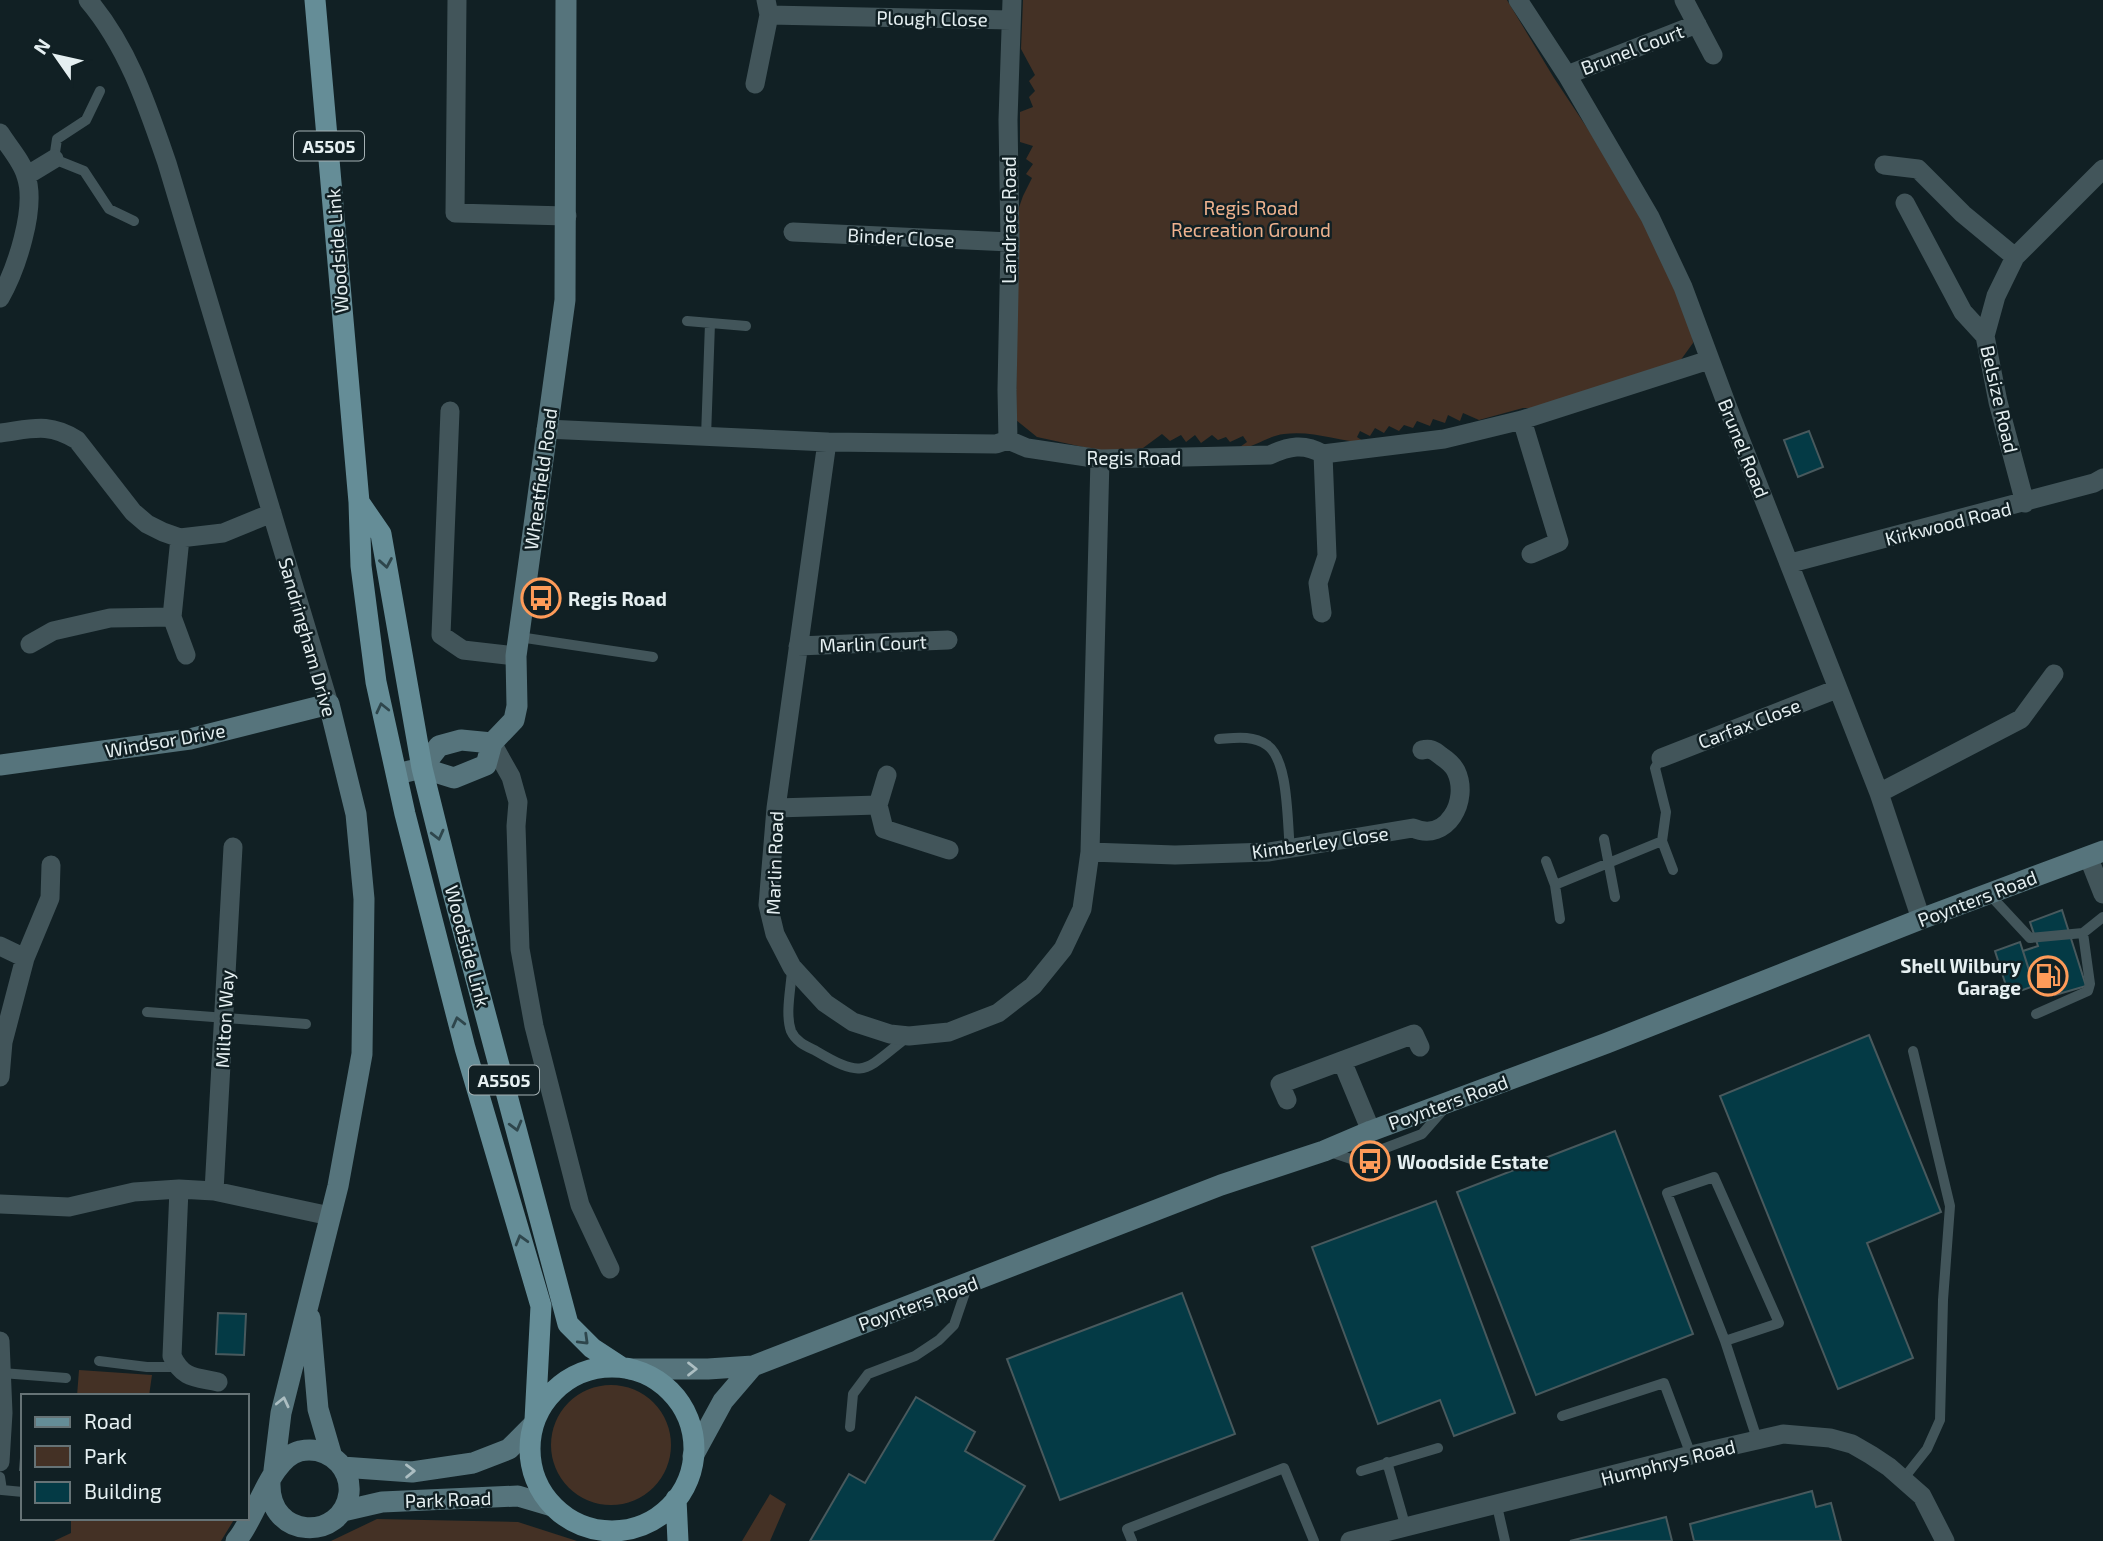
<svg xmlns="http://www.w3.org/2000/svg" width="2103" height="1541" viewBox="0 0 2103 1541" font-family="'Exo 2',sans-serif">
  <style>
    .green { fill: #443125 }
    .building { fill: #043a45; stroke: #48595d; stroke-width: 2 }
    .lines { fill: none; stroke-linecap: round; stroke-linejoin: round }
    .lane { stroke: #42555a; stroke-width: 10 }
    .street { stroke: #42555a; stroke-width: 19 }
    .secondary { stroke: #56747c; stroke-width: 21 }
    .primary { stroke: #658d97; stroke-width: 21 }
    .oneway { stroke: #2e464c }
    .oneway2 { stroke: #acbec2 }
    .labels { text-anchor: middle; dominant-baseline: central; stroke-width: 5; stroke-linejoin: round; paint-order: stroke }
    .shield { fill: #112024; stroke: #a5b1b4; stroke-width: 2 }
    .shield-label { font-size: 18px; font-weight: bold; fill: #e5eff1 }
    .street-label { font-size: 19px; fill: #e5eff1; stroke: #112024 }
    .park-label { font-size: 19px; fill: #eeb28e; stroke: #112024 }
    .poi-label { font-size: 19px; font-weight: bold; fill: #e5eff1; stroke: #112024; text-anchor: start }
  </style>
  <rect width="100%" height="100%" fill="#112024"/>
  <!-- green -->
  <path class="green" d="M1023,0h484l47,78 65,98 25,44 48,107 1,16 -13,18 -127,47h-30l-44,12 -16,-7 -3,8 -12,-6 -3,8 -12,-4 -3,7 -13,-5 -4,7 -9,-3 -5,6 -10,-5 -5,7 -9,-5 -5,8 -10,-5 -3,6 9,6c-28,-2 -54,-13 -82,-9 -17,2 -29,14 -47,15l10,-7 -4,-6 -13,6 -4,-5 -8,3 -6,-5 -11,8 -6,-8 -9,7 -5,-7 -11,6 -8,-7 -19,14 -28,3 -18,-1 -60,-13 -21,-17 1,-207 6,-17 9,-18 -6,-4 7,-10 -7,-5 7,-13 -13,-4v-30l13,-5 -4,-10 6,-6 -6,-10 6,-6 -14,-26z
    M79,1370l73,5 -3,21h-72z
    M551 1445a60 60 0 1 1 120 0a60 60 0 1 1-120 0Z
    M770,1494l16,10 -16,37h-28z
    M71,1518h164l-14,23h-167l17,-8z
    M377,1519l141,3 59,19h-246z"/>
  <!-- building -->
  <path class="building" d="M1809,431l14,36 -25,10 -14,-37z
    M2062,910l24,76 -31,9 -9,-25 -15,6 -8,-25 15,-5 -8,-24z
    M2020,942l14,44 -25,9 -14,-44z
    M1869,1035l72,177 -74,31 46,115 -75,31 -118,-293z
    M1615,1131l78,203 -157,61 -79,-203z
    M1436,1201l79,212 -61,23 -14,-36 -62,24 -66,-177z
    M1182,1293l53,141 -175,66 -53,-141z
    M218,1313l28,1 -2,41 -28,-1z
    M916,1397l59,35 -10,19 60,35 -32,55h-183l39,-67 16,9z
    M23,1433v38l-3,-1z
    M1812,1491l4,16 15,-4 10,38h-147l-4,-17z
    M1666,1517l6,24h-102z"/>
  <g class="lines">
    <!-- lane -->
    <path class="lane" d="M100,91l-14,29 -29,19 -3,20 30,12 25,38 25,12
      M687,321l59,5
      M706,437l4,-114
      M519,637l134,20
      M1219,739c16,-1 33,-4 48,6 22,15 20,78 23,104
      M1604,839l11,58
      M1662,841l11,29
      M1546,861l9,24
      M1989,894l41,44 53,-5
      M1560,919l-5,-34 107,-44 4,-29 -11,-44 6,-10
      M792,970c-1,18 -7,44 -1,61 5,11 15,15 25,20 49,29 48,20 90,-13
      M147,1012l159,12
      M2036,1014l52,-23 2,-7 -7,-51 20,-16
      M1330,1152l24,8 68,-26 22,-25
      M1725,1341l54,-18 -65,-146 -47,16 58,148 32,98
      M99,1361l48,6h30
      M2,1373l64,5
      M1562,1416l102,-33 27,72
      M850,1427l3,-33 15,-20 47,-18 24,-16 15,-15 14,-41
      M1387,1462l19,66
      M1361,1471l77,-23
      M0,1477l2,13 21,2
      M1904,1478l23,-29 13,-29 3,-120 7,-94 -37,-155
      M1497,1506l8,35
      M1132,1541l-5,-12 157,-61 30,73"/>
    <!-- street -->
    <path class="street" d="M88,0c40,47 59,105 79,163l162,541
      M457,0l-2,213 112,3
      M1518,0l49,75 83,142 33,70 45,121 151,385 42,126
      M1684,0l29,55
      M769,15l242,5
      M1567,75l130,-51
      M755,84l14,-69 -3,-15
      M0,133c8,13 22,28 26,43 11,32 -10,94 -26,122
      M1884,165l34,4 45,45 52,43
      M26,176l28,-17
      M1905,203l58,109 22,24
      M793,232l217,10
      M450,411l-9,224 22,15 53,6
      M1522,420l37,122 -28,12
      M546,429l281,13 169,2 12,-4 19,8 73,11 170,-4c19,-9 34,-12 53,-1l121,-15 78,-19 187,-60
      M0,433c32,-4 48,-11 77,7l56,72 14,12 16,8 17,6 43,-5 49,-20
      M1008,440l-1,-50 3,-148 -2,-122 4,-120
      M827,442l-51,366 -8,97 7,29 17,33 33,36 28,19 37,12 19,2 40,-4 49,-19 35,-27 30,-37 19,-40 8,-57 10,-393
      M2025,503l-27,-101 -13,-66 11,-40 19,-39 88,-88
      M180,538l-8,79 14,38
      M1791,563l303,-80 9,-5
      M1322,613l-4,-30 9,-27 -4,-102
      M30,644l23,-13 57,-13 62,-1
      M798,646l150,-6
      M492,743l19,34 7,25 -2,24 4,123 14,77 46,179 30,64
      M1661,758l176,-69
      M1879,793l142,-74 33,-45
      M878,805l9,-30
      M776,808l102,-3 6,24 65,21
      M1090,852l85,3 94,-3 144,-24c34,15 57,-28 43,-57 -3,-6 -9,-11 -15,-15 -7,-6 -11,-8 -19,-6
      M2088,856l15,38
      M0,946l25,12 -22,84 -3,35
      M25,958l25,-60 1,-33
      M1342,1061l29,70
      M1287,1100l-7,-16 134,-50 6,13
      M179,1189l-7,167c11,23 23,21 46,26
      M214,1191l19,-344
      M0,1204l69,3 65,-15 45,-3 35,2 116,25
      M0,1341l3,72 -3,49
      M1350,1541l341,-86 92,-21 47,4 22,6 19,11 18,12 33,29 23,45"/>
    <!-- secondary -->
    <path class="secondary" d="M492,743l22,-23 3,-14 -1,-50 49,-356 1,-300
      M0,765l190,-26 139,-35 27,110 8,85 -2,155 -24,132 -57,227 -7,57
      M422,768l17,-22 22,-6 31,3
      M397,774l25,-6 32,10 32,-13 6,-22
      M310,1318l8,91 14,48
      M630,1369h78l45,-3 468,-181 103,-34 47,-20 236,-88 314,-124 182,-68
      M693,1456l30,-55 30,-35
      M342,1467l70,5 61,-9 36,-14 24,-24
      M343,1511l39,-9 136,-6 34,10
      M236,1541c21,-24 34,-83 64,-90 15,-3 28,1 39,12 7,8 11,19 10,30 -6,48 -81,48 -79,-11"/>
    <!-- primary -->
    <path class="primary" d="M315,0l44,502 2,64 15,116 29,132 60,234 76,258 -6,114
      M359,502l22,32 41,234 30,121 116,435 24,24 29,19
      M530 1449a82 82 0 1 1 164 0a82 82 0 1 1-164 0Z
      M676,1499l2,42"/>
  </g>
  <!-- one-way arrows -->
  <defs><path id="oneway-chevron" d="M-2-3.5L2.5 0L-2 3.5" fill="none" stroke-width="1.6" stroke-linecap="round" stroke-linejoin="round" transform="scale(1.75)"/></defs>
  <g class="oneway">
    <use href="#oneway-chevron" transform="translate(386 563) rotate(80)"/>
    <use href="#oneway-chevron" transform="translate(382 708) rotate(-103)"/>
    <use href="#oneway-chevron" transform="translate(438 835) rotate(76)"/>
    <use href="#oneway-chevron" transform="translate(458 1022) rotate(-104)"/>
    <use href="#oneway-chevron" transform="translate(516 1126) rotate(75)"/>
    <use href="#oneway-chevron" transform="translate(521 1240) rotate(-106)"/>
    <use href="#oneway-chevron" transform="translate(584 1340) rotate(44)"/>
  </g>
  <g class="oneway2">
    <use href="#oneway-chevron" transform="translate(692 1369)"/>
    <use href="#oneway-chevron" transform="translate(283 1402) rotate(-77)"/>
    <use href="#oneway-chevron" transform="translate(410 1471) rotate(-1)"/>
  </g>
  <!-- icons -->
  <defs>
    <g id="bus-ring" transform="scale(2.0125)"><circle r="9.5" fill="#112024" stroke="#fe9b59" stroke-width="1.5"/><path d="M-5-6H5V4H4V6H2V4H-2V6H-4V4H-5ZM-3.5-4V0h7V-4ZM-3.5 1.2v1.5H-2V1.2ZM2 1.2v1.5H3.5V1.2Z" fill="#fe9b59"/></g>
    <g id="fuel-ring" transform="scale(2.0125)"><circle r="9.5" fill="#112024" stroke="#fe9b59" stroke-width="1.5"/><path d="M-5.5-6h7V0h2V4h1.3V-2.5L3-4.5l.8-.8L6-3V5H2.5V1h-1V6h-7ZM-4.2-4.7v3.2H.2V-4.7Z" fill="#fe9b59"/></g>
  </defs>
  <g fill-rule="evenodd">
    <use href="#bus-ring" x="541" y="598"/>
    <use href="#fuel-ring" x="2048" y="976"/>
    <use href="#bus-ring" x="1370" y="1161"/>
  </g>
  <g class="labels">
    <!-- shield labels -->
    <g class="shield">
      <rect x="294" y="131.5" width="70" height="29" rx="5"/>
      <rect x="469" y="1065.5" width="70" height="29" rx="5"/>
    </g>
    <g class="shield-label">
      <text x="329" y="146">A5505</text>
      <text x="504" y="1080">A5505</text>
    </g>
    <!-- street labels -->
    <g class="street-label">
      <text transform="translate(932 18) rotate(1)">Plough Close</text>
      <text transform="translate(1632 49) rotate(-21)">Brunel Court</text>
      <text transform="translate(1008 220) rotate(-90)">Landrace Road</text>
      <text transform="translate(901 237) rotate(3)">Binder Close</text>
      <text transform="translate(337 251) rotate(-94)">Woodside Link</text>
      <text transform="translate(2000 399) rotate(77)">Belsize Road</text>
      <text transform="translate(1744 448) rotate(68)">Brunel Road</text>
      <text x="1134" y="457">Regis Road</text>
      <text transform="translate(540 479) rotate(-82)">Wheatfield Road</text>
      <text transform="translate(1948 523) rotate(-14)">Kirkwood Road</text>
      <text transform="translate(308 637) rotate(74)">Sandringham Drive</text>
      <text transform="translate(873 643) rotate(-2)">Marlin Court</text>
      <text transform="translate(1749 723) rotate(-21)">Carfax Close</text>
      <text transform="translate(165 740) rotate(-10)">Windsor Drive</text>
      <text transform="translate(1320 842) rotate(-8)">Kimberley Close</text>
      <text transform="translate(774 863) rotate(-88)">Marlin Road</text>
      <text transform="translate(1977 898) rotate(-21)">Poynters Road</text>
      <text transform="translate(468 946) rotate(75)">Woodside Link</text>
      <text transform="translate(224 1019) rotate(-87)">Milton Way</text>
      <text transform="translate(1448 1102) rotate(-20)">Poynters Road</text>
      <text transform="translate(918 1303) rotate(-20)">Poynters Road</text>
      <text transform="translate(1668 1462) rotate(-14)">Humphrys Road</text>
      <text transform="translate(448 1499) rotate(-2)">Park Road</text>
    </g>
    <!-- park labels -->
    <g class="park-label">
      <text x="1251" y="207">Regis Road<tspan x="1251" dy="22">Recreation Ground</tspan></text>
    </g>
    <!-- poi labels -->
    <g class="poi-label">
      <text x="568" y="598">Regis Road</text>
      <text x="2021" y="965" text-anchor="end">Shell Wilbury<tspan x="2021" dy="22">Garage</tspan></text>
      <text x="1397" y="1161">Woodside Estate</text>
    </g>
  </g>
  <!-- legend -->
  <rect x="21" y="1394" width="228" height="126" fill="#112024" stroke="#667376" stroke-width="2"/>
  <rect x="35" y="1417" width="35" height="10" fill="#658d97" stroke="#667376" stroke-width="2"/>
  <text x="84" y="1429" font-size="21" fill="#e5eff1">Road</text>
  <rect x="35" y="1446" width="35" height="21" fill="#443125" stroke="#667376" stroke-width="2"/>
  <text x="84" y="1464" font-size="21" fill="#e5eff1">Park</text>
  <rect x="35" y="1482" width="35" height="21" fill="#043a45" stroke="#667376" stroke-width="2"/>
  <text x="84" y="1499" font-size="21" fill="#e5eff1">Building</text>
  <!-- north arrow -->
  <g transform="translate(56 56) rotate(304)" stroke="#112024" stroke-width="5" paint-order="stroke">
  <path d="M0-5L12 26L0 18L-12 26Z" fill="#e5eff1"/>
  <text y="-10" font-size="19" font-weight="bold" text-anchor="middle" fill="#e5eff1">N</text>
  </g>
</svg>
